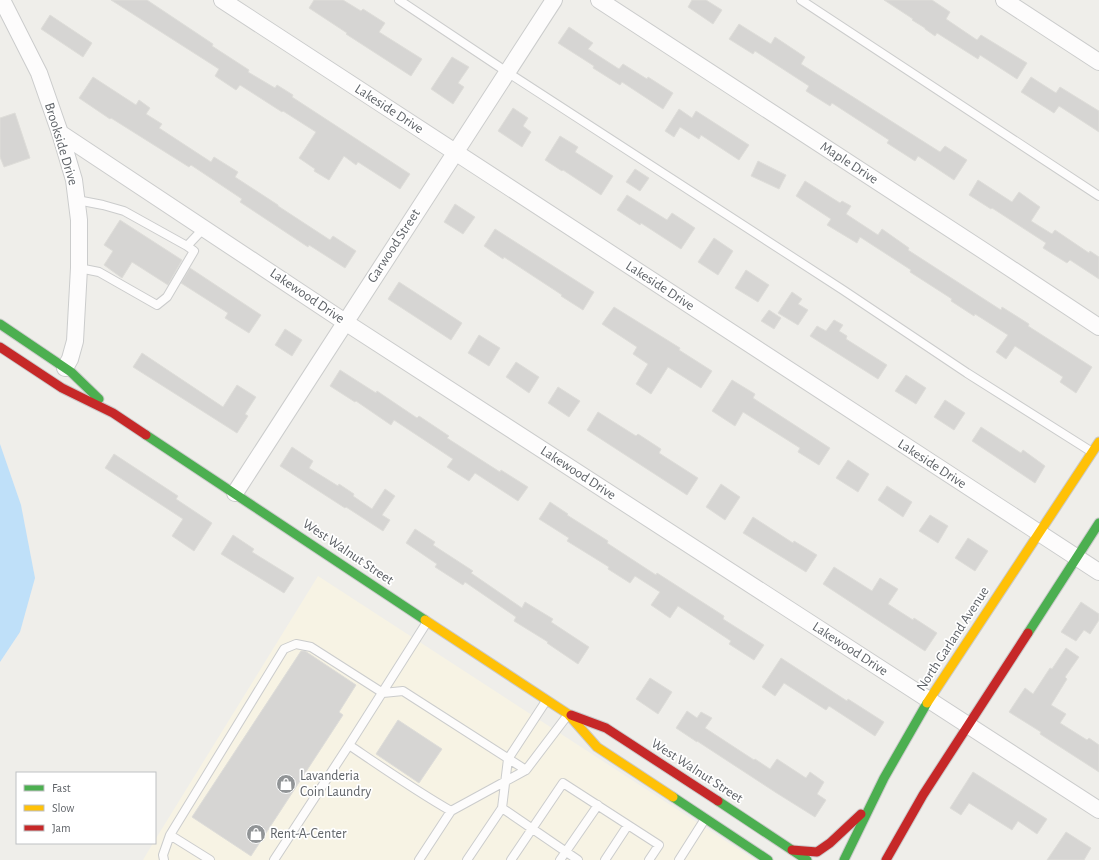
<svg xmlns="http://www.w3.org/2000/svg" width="1099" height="860" viewBox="0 0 1099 860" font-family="'Alegreya Sans',sans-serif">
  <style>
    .commercial { fill: #f7f3e4 }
    .water { fill: #bfe0f9 }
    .building { fill: #d6d5d3; stroke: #deddd9 }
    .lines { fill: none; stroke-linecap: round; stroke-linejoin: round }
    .lane-casing { stroke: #cbcccc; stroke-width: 10 }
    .street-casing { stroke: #cbcccc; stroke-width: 18 }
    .fast-casing { stroke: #cacacb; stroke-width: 11 }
    .slow-casing { stroke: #cacacb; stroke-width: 11 }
    .jam-casing { stroke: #cacacb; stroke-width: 11 }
    .lane { stroke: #fdfcfc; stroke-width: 8 }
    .street { stroke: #fdfcfc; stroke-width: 16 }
    .fast { stroke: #4caf50; stroke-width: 9 }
    .slow { stroke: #ffc107; stroke-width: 9 }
    .jam { stroke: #c62828; stroke-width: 9 }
    .labels { text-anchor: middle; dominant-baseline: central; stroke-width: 3.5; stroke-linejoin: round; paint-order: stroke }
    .street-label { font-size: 14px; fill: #5f6368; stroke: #fff }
    .poi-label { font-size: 14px; fill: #5f6368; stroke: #fff; text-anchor: start }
  </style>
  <rect width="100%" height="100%" fill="#efeeea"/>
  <!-- commercial -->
  <path class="commercial" d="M318,576l437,284h-612l10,-17h2v-3z"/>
  <!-- water -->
  <path class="water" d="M0,444l21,61 14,73 -15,54 -20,30z"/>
  <!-- building -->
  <path class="building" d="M111,0h36l66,44 -1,2 37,24 -1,2 27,16 2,-3 16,10 -1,2 118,77 -10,15 -42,-27 -2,3 -12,-9 -15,24 -15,-9 1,-2 -16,-11 17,-26 -33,-21 -1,1 -42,-27 -4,5 -21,-14 4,-7z
    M314,0h29l18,11 2,-2 22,14 -6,9 43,27 -11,17 -65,-42 1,-1 -38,-25z
    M692,0h14l16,10 -9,14 -25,-17z
    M884,0h48l18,12 -4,7 31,21 4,-5 46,28 -10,16 -37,-24 -2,4 -41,-26 -2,3 -10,-7v-1l-13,-8 1,-1z
    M50,15l42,28 -9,14 -42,-28z
    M739,24l32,20 4,-7 30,20 -4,7 139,88 5,-6 22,14 -13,20 -36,-24 -3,5 -28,-18 2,-3 -57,-37 -2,3 -24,-15 3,-5 -54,-35 -2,3 -24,-15z
    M569,27l24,16 -5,6 31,20 4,-5 24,15 1,-2 25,16 -10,16 -41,-27 -2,3 -27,-17 1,-2 -36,-23z
    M452,57l17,10 -11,16 6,4 -11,17 -22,-15z
    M93,77l43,28 3,-5 11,8 -4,6 16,10 -3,4 52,34 3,-5 24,15 -3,5 43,28v1l52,34 3,-4 23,15 -11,17 -36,-23 -1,2 -68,-45 2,-3 -51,-34 -2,2 -78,-49 -1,1 -31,-21z
    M1031,77l25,16 4,-6 39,24v21l-40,-26 -5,7 -33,-21z
    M513,108l15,10 -5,8 8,6 -9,15 -24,-16z
    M679,109l13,9 4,-7 53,34 -10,15 -38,-25 -2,4 -19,-12 -6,10 -9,-6z
    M15,113l15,45 -26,9 -4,-10v-39z
    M560,136l18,11 -3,5 38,24 -12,19 -38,-25 -1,1 -17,-11z
    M758,161l28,14 -7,14 -28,-13z
    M635,169l14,9 -9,13 -14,-9z
    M978,180l34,22 7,-10 21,15 -9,14 21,13 3,-4 34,23 1,-2 9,6v22l-29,-19 -3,3 -24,-15 3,-5 -54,-35 -1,1 -22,-14z
    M805,181l35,22 2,-2 9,5 -5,8 32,21 4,-6 27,19 -1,2 93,60 1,-3 27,17 -1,2 64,41 -16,26 -16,-11 3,-5 -48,-31 -9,13 -10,-7 12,-17 -33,-21 -1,2 -23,-15 1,-2 -42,-27 1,-2 -51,-33 -3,6 -30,-18 4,-6 -35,-23z
    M627,195l40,25 5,-7 23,15 -14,21 -40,-26 -1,2 -23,-15z
    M455,204l20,13 -12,17 -19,-12z
    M120,220l62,40 -14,25 -36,-23 -10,16 -18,-13 9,-14 -9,-6z
    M495,229l99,63 -11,18 -22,-14 1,-1 -58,-38 -1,2 -19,-13z
    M714,238l19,13 -15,24 -20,-13z
    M190,268l71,47 -12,18 -24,-15 3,-5 -47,-30z
    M746,270l23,15 -11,17 -23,-14z
    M399,282l63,41 -11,17 -63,-41z
    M792,292l10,7 -4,5 10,6 -10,15 -20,-12z
    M614,307l66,41 -1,2 33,21 -11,17 -33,-21 -17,27 -15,-10 12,-20 -15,-10 4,-7 -35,-23z
    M769,310l12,8 -7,11 -13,-8z
    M834,320l9,5 -4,6 8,5 -1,3 41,26 -9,14 -68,-43 7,-10 9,5z
    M285,329l17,11 -10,16 -17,-11z
    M479,335l21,13 -11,18 -21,-13z
    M142,353l81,54 14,-22 19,12 -11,17 3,2 -11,17 -104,-66z
    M516,362l23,15 -10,16 -23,-16z
    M340,370l36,23 1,-2 40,27 2,-2 30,20 -2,2 53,34 1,-2 27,17 -10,14 -43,-28 -6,8 -22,-14 6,-8 -59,-39 -3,5 -35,-24 -1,1 -25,-16z
    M906,375l20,13 -10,16 -21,-13z
    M732,380l23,14 -2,4 77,50 -11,17 -21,-13 2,-4 -57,-36 -8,14 -23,-15z
    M558,387l22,14 -11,16 -21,-14z
    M945,400l20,13 -11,17 -20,-13z
    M598,412l38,24 2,-2 23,15 -2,4 39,25 -11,17 -100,-65z
    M981,427l40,26 2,-3 22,16 -10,17 -63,-42z
    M292,447l21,14 -4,7 29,18 1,-2 15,10 -1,2 19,13 13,-20 10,7 -13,19 8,5 -7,11 -37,-24 -1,1 -65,-42z
    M114,454l64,42 -2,3 36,24 -18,28 -22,-15 11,-17 -78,-51z
    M848,460l21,14 -11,18 -22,-14z
    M721,484l19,13 -15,23 -19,-13z
    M887,486l25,16 -9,15 -25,-17z
    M550,502l18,12 -1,1 41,26 -1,2 49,32 1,-2 67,43 -1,3 41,26 -10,15 -25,-16 2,-3 -53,-35 -8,12 -19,-13 9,-13 -25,-16 -5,7 -22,-14 1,-2 -42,-26 2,-3 -30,-19z
    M930,515l18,11 -10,17 -19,-12z
    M753,517l40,26 1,-2 23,14 -11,17 -63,-39z
    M415,529l20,13 -2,3 40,26 -2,2 51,35 3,-6 28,17 -2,3 38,25 -11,17 -31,-21 1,-1 -34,-21 2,-4 -51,-35 -2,3 -28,-18 2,-3 -31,-21z
    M233,535l21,14 -2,3 42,26 -10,15 -63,-39z
    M968,538l20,13 -13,20 -20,-13z
    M834,567l38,24 8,-13 18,11 -10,15 25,16 1,-2 23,15 -12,18 -102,-67z
    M1081,602l18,12v6l-9,14 -6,-4 -8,11 -15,-9z
    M1066,648l13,9 -14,20 2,2 -16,26 15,9 -6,9 27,17 2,-2 10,7v27l-59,-38 1,-2 -32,-20 16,-24 8,6 17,-26 2,1z
    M301,651h4l51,34 -17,27 4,3 -92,141 -59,-39z
    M781,658l66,43 1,-2 36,23 -9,14 -46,-30 -3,4 -42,-27 -9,13 -13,-9z
    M650,678l22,14 -14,22 -22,-15z
    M687,711l10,7 4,-6 11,6 -7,10 49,32 1,-1 15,10 7,-10 29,19 4,-6 14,10 -7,12 9,6 -11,17 -40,-25 -78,-51v1l-21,-14z
    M398,720l44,29 -23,34 -43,-29z
    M973,772l74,47 -10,15 -19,-13 -6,9 -43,-27 -8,12 -11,-7z
    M1066,832l25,16 -7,12h-37z"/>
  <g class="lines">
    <!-- lane casing -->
    <g class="lane-casing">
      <path id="lane" d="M399,0l108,72 336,218 124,83 125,79
        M801,0l298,196
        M77,200l26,5 21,6 63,35 17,-18
        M79,268l20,4 58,33 10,-8 27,-46 -7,-5
        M427,622l-78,123c34,23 67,46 102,66l75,-41 41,-54
        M546,701l-38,58 -6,49 76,52
        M164,860l-1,-5 7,-20
        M210,860l-40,-25 114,-186 12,-5 15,3 72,46 20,-2 123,79
        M274,860l75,-115
        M419,860l32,-49
        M467,860l35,-52
        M511,860l52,-77 96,62 -10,15
        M560,860l38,-55
        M605,860l23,-35
        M679,860l26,-41"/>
    </g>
    <!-- street casing -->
    <g class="street-casing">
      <path id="street" d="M2,0l37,73 21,60 14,47 5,40v48l-4,73 -5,18 -5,9
        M222,0l877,572
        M599,0l388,253 112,74
        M1004,0l95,62
        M60,133l285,189 754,488
        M235,493l319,-493"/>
    </g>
    <!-- fast casing -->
    <g class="fast-casing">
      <path id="fast" d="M0,324l71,48 28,27
        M146,435l279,185
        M1028,633l71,-110
        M673,797l95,63
        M718,801l89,59
        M844,860l40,-82 43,-75"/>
    </g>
    <!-- slow casing -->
    <g class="slow-casing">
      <path id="slow" d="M425,620l143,94 29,33 76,50
        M927,703l172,-261"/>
    </g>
    <!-- jam casing -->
    <g class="jam-casing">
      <path id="jam" d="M0,347l62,41 51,25 33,22
        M571,715l35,13 112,73
        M792,850l25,2 13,-9 31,-29
        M886,860l37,-65 105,-162"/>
    </g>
    <!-- lane -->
    <use href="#lane" class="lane"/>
    <!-- street -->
    <use href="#street" class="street"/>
    <!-- fast -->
    <use href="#fast" class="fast"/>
    <!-- slow -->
    <use href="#slow" class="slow"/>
    <!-- jam -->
    <use href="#jam" class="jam"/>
  </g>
  <!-- icons -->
  <defs>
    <g id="shop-disc" transform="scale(1)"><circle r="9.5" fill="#919496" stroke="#fff"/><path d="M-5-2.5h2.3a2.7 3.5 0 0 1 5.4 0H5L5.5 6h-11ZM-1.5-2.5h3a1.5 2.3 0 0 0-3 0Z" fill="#fff"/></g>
  </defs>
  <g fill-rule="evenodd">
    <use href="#shop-disc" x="286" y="784"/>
    <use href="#shop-disc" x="256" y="834"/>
  </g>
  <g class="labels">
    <!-- street labels -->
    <g class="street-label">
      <text transform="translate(389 109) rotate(33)">Lakeside Drive</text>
      <text transform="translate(61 144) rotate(73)">Brookside Drive</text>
      <text transform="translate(849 163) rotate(33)">Maple Drive</text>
      <text transform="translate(394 246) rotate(-57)">Garwood Street</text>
      <text transform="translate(660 286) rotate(33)">Lakeside Drive</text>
      <text transform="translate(307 296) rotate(34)">Lakewood Drive</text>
      <text transform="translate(932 464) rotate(33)">Lakeside Drive</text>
      <text transform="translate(578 473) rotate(33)">Lakewood Drive</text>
      <text transform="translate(348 552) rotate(34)">West Walnut Street</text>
      <text transform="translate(953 639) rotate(-57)">North Garland Avenue</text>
      <text transform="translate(850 649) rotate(33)">Lakewood Drive</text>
      <text transform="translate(697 771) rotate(33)">West Walnut Street</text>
    </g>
    <!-- poi labels -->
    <g class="poi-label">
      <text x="300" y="776">Lavanderia<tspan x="300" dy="16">Coin Laundry</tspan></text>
      <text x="270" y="834">Rent-A-Center</text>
    </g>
  </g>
  <!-- legend -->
  <rect x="16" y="772" width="140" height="72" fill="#ffffff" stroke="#bfc1c3"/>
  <rect x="24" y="785" width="20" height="6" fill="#4caf50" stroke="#bfc1c3"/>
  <text x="52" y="792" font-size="12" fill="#5f6368">Fast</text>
  <rect x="24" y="805" width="20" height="6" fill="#ffc107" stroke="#bfc1c3"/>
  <text x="52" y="812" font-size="12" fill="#5f6368">Slow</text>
  <rect x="24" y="825" width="20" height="6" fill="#c62828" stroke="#bfc1c3"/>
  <text x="52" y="832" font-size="12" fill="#5f6368">Jam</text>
</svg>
